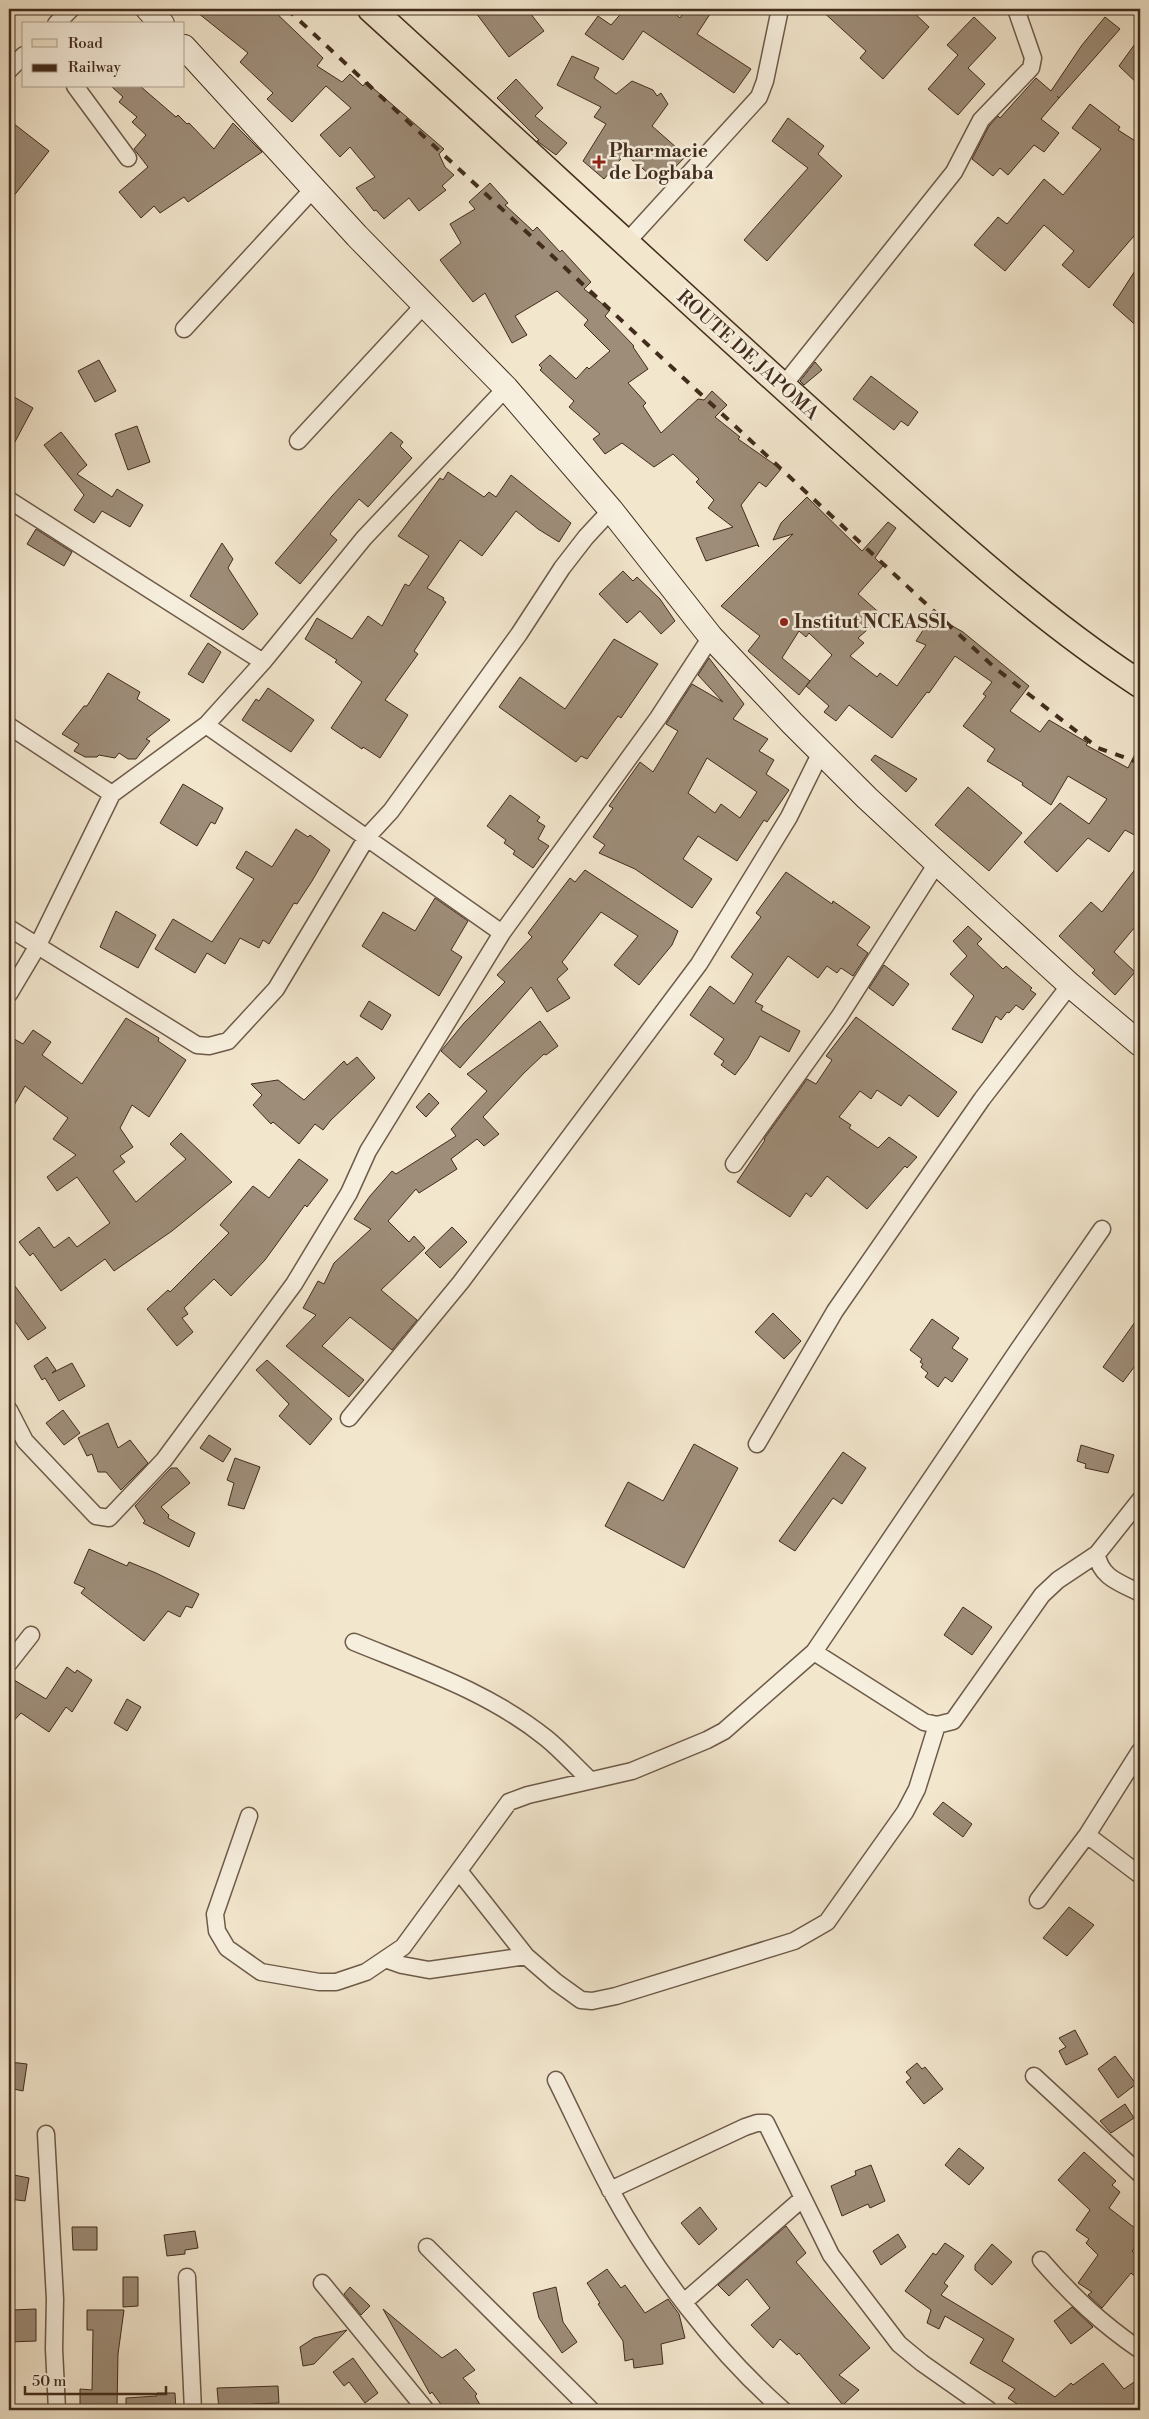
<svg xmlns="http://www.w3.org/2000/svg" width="1149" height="2419" viewBox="0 0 1149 2419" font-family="'Libre Bodoni',serif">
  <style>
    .building { fill: #9e8d79; stroke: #422c1d; fill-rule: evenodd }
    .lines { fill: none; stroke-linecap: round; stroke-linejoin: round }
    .minor-casing { stroke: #6e5a49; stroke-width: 19 }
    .secondary-casing { stroke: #422c1d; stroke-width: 26 }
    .primary-casing { stroke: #422c1d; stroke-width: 29 }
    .minor { stroke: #f7efde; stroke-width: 16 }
    .secondary { stroke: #f7efde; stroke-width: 24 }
    .primary { stroke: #f2e6cd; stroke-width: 26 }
    .rail { stroke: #422c1d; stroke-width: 4; stroke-dasharray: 9 9; stroke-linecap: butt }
    .poi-dot { fill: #8f2418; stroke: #f7efde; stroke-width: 2 }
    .labels { text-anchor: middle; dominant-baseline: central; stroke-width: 5; stroke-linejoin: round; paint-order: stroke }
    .poi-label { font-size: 19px; font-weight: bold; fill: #422c1d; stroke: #f7efde; text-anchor: start }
    .street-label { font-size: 19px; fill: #422c1d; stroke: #f7efde }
  </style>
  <rect width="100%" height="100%" fill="#f2e6cd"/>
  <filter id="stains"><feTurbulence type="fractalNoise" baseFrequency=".004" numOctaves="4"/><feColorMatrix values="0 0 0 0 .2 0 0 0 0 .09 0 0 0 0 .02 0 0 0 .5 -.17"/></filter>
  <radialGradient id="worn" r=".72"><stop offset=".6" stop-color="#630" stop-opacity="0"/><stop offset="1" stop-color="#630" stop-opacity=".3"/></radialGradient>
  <!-- building -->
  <path class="building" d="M193,9h79l51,49 -6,8 25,16 8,-8 13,12 3,-4 78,67 -5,5 6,13 9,8 -12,11 4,4 -27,21 -10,-13 -25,21 -8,-9 -2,1 -18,-23 19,-11 -25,-30 -10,10 -20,-22 31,-27 -25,-22 -34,36 -25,-23 6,-6 -33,-31 8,-9z
    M473,9h54l17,22 -35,26z
    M625,9h45l10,9 6,-9h16l8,5 -13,20 54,35 -17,24 -91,-62 -20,29 -38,-26 13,-18 13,9z
    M820,9h90l19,18 -46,52 -23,-21 6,-7z
    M974,17l22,21 -28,30 17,16 -27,31 -30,-26 30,-34 -11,-10z
    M1105,17l15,12 -61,69 -2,-2 2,2 -18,21 18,14 -15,19 -10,-7 -26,30 -8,-7 -7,8 -21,-17 17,-33 9,-10 2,2 36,-40 15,13 31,-46z
    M1140,37v49l-21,-20z
    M572,56l27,12 -5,10 22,16 16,-13 21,9 4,6 4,-3 7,11 -16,22 34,30 -26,27 -35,-29 -21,25 -21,-18 23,-37 -12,-7 7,-10 -44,-22z
    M516,79l27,29 -8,8 32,27 -11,12 -19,-14 2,-1 -42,-42z
    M111,86h29l36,31 2,-2 9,9 2,-1 25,26 19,-26 29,29 -74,50 -4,-5 -24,16 -6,-7 -13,12 -22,-26 29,-25 -14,-18 12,-14 -14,-13 5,-5 -18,-15 4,-5z
    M1090,104l30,23 -2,3 22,14v85l-51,59 -27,-23 12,-14 -30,-26 -39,46 -31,-26 24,-28 9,7 37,-45 19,16 38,-46 -29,-21z
    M788,118l36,28 -6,8 24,22 -75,85 -23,-21 64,-72 -36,-27z
    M9,120l40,31 -40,51z
    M490,183l18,20 -3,2 28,26 4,-4 23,25 2,-2 29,32 -7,7 26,21 -5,6 29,30 -1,1 15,22 -20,14 18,20 -3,3 18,27 37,-34 6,1 8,-9 15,14 -12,12 25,20 -2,2 43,30 -15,18 -7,-5 -18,23 18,42 -2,-2 -51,16 -10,-23 37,-11 -25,-19 6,-8 -18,-18 3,-3 -26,-25 -19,13 -32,-24 -17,11 -12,-15 7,-5 -31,-27 5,-6 -34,-31 2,-2 -3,-3 11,-10 26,24 11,-12 2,2 21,-18 -26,-26 4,-5 -31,-29 -42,25 12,19 -15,8 -27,-50 -12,9 -33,-42 21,-17 -11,-19 25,-15 -6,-7z
    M1140,263v66l-27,-24z
    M99,360l17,31 -21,11 -17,-31z
    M815,362l7,8 -18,15 -4,-4z
    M871,376l47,36 -10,14 -7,-5 -7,9 -41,-31z
    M9,394l24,14 -24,45z
    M137,426l13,36 -22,8 -13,-36z
    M61,432l26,33 -10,9 35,23 5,-8 26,16 -13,22 -28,-16 -8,12 -20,-13 10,-15 -40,-50z
    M391,432l12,10 -3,4 12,12 -44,49 -9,-8 -29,35 7,6 -37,44 -25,-21 57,-67z
    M448,472l36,25 5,-5 7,5 15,-22 60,48 -12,19 -21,-13 -22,-18 -34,45 -22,-16 -33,48 17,10 -1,2 3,2 -32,49 4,3 -33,46 23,15 -28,43 -17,-11 -1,2 -31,-21 31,-46 -27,-20 2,-2 -32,-21 12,-21 35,21 16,-23 14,10 23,-42 4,2 20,-30 -31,-20 42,-58 3,2z
    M807,497l55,54 26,-29 8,6 -21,30 8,8 -25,28 25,22 -25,22 6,5 -14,13 27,21 3,-4 17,13 29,-41 -10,-4 17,-26 30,17 66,54 -19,25 30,21 9,-12 39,23 -2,2 42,23 12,-24v94l-15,-8 -16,22 -21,-14 -31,34 -33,-30 36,-39 29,21 18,-25 -39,-23 -17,29 -29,-20 1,-2 -36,-22 8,-12 -32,-23 23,-30 -3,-2 9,-12 -37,-26 -26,37 -2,-1 -35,46 -43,-33 -13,16 -12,-9 5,-6 -23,-20 26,-31 -23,-22 -3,4 -7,-6 -17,27 28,23 -11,14 -51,-44 12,-15 -39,-30 72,-72 -20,6 8,-17z
    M36,529l36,23 -8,14 -37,-22z
    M222,543l11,16 -5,9 30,46 -15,16 -53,-34z
    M623,571l10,10 4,-4 23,22 15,22 -14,13 -21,-23 -13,12 -28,-29z
    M614,639l44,25 -37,54 -3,-2 -31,43 -6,-3 -5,6 -77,-55 21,-30 45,32z
    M208,643l13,9 -18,31 -15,-9z
    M709,658l35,46 -11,15 35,20 -9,12 15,9 -8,14 23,16 -22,32 -3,-2 -27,41 -39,-25 -15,23 29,20 -20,29 -57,-39 -36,-16 6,-8 -12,-8 20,-29 -4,-2 31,-44 13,10 25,-41 -12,-7 26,-40 31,18 -25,-27zM707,758l50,34 -17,26 -19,-14 -6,9 -27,-20z
    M108,673l32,19 -3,7 33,21 -24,19 4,2 -14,18h-8l-9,-6 -4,5 -16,-3 -2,2h-12l-11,-6 5,-7 -17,-10 22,-28h3z
    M268,688l46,32 -23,32 -49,-32 14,-21 3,2z
    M875,755l42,24 -11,13 -35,-32z
    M183,784l40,24 -8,16 -4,-2 -14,24 -37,-23z
    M968,787l54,46 -33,38 -54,-46z
    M510,795l30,22 -3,4 8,5 -7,13 11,7 -16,22 -20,-14 2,-3 -11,-8 2,-3 -19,-14z
    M296,829l12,8 2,-2 20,15 -18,31 -15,23 -3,-1 -25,41 -6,-4 -4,8 -19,-10 -15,26 -18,-11 -12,20 -40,-24 18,-30 39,23 42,-63 -18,-11 10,-17 26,16z
    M1140,863v58l-26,31 21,20 -20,23 -23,-22 3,-3 -36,-34 32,-34 11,10z
    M585,870l93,61 -6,14 -33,40 -25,-20 24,-29 -37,-24 -39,50 6,7 -11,10 13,19 -23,14 -16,-25 -71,81 -19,-17 23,-28 41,-41 -8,-7 35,-38 -4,-4 42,-55 5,4z
    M786,872l46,32 1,-3 37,26 -13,18 11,8 -15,23 -12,-8 -4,5 -10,-7 -9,12 -30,-22 -33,46 8,4 -2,4 39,21 -11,21 -29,-16 -12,22 -13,17 -14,-10 3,-4 -10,-7 10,-15 -34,-24 20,-29 24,18 19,-30 -22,-17 30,-40 -5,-4z
    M435,898l33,23 -17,29 11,7 -23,39 -77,-50 21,-34 32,19z
    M116,911l40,24 -18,33 -38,-21z
    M968,926l14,13 -5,5 26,25 3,-3 26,22 -2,2 6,4 -13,16 -7,-5 -7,8 -2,-1 -6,8 -5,-4 -14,27 -30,-14 22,-33 -24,-22 17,-18 -14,-15z
    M884,965l25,19 -16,22 -24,-18z
    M369,1001l22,14 -9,15 -22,-14z
    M856,1017l101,75 -19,25 -29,-22 -8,11 -24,-16 -6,9 -11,-8 -21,26 12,8 -2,3 29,20 11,-11 28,20 -10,11 -2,-2 -38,43 -40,-33 -16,21 -5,-4 -16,24 -53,-35 28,-42 -1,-1 43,-60 9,5 16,-24 -6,-4z
    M126,1018l33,20 -1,3 28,19 -37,57 -17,-12 -12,23 13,19 -13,9 5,6 -12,9 23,31 50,-43 -16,-15 11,-11 51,49 -60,49 -58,40 -9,-12 -44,32 -28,-38 -3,3 -11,-14 20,-15 15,21 15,-11 8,10 33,-24 -33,-46 -20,14 -10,-14 29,-22 -23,-16 15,-21 -43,-32 -16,28v-78l14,8 10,-14 18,12 -9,13 40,29z
    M540,1021l18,25 -12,9 -2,-1 -20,19 -41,44 16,17 -15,12 -7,-7 -26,20 6,10 -38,24 -3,-4 -28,32 21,21 5,-6 11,12 -44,42 36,30 -25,30 -42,-33 -28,29 42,34 -15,17 -63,-51 30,-31 -13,-7 15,-27 6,3 10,-21 37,-34 -17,-10 16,-23 22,-25 4,3 60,-38 -5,-7 36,-38 -20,-17z
    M357,1057l18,21 -44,42 -8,10 -8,-6 -16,20 -26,-22 -2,2 -18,-19 9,-10 -11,-11 27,-4 26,20 40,-39 3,4z
    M429,1093l10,10 -13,14 -10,-10z
    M299,1159l29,21 -21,27 -2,-2 -40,55 -34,36 -17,-17 -30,29 4,6 -6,4 11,14 -16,14 -30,-37 21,-19 2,2 59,-59 -9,-8 33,-39 16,12z
    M452,1227l15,15 -27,26 -15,-15z
    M9,1278l37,50 -18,12 -19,-27z
    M773,1313l28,28 -17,18 -29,-27z
    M1140,1315v44l-17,23 -20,-15z
    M932,1319l27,19 -7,10 16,11 -16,23 -7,-5 -7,10 -13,-10 3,-4 -7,-6 2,-3 -3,-2 2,-3 -12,-9z
    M47,1357l9,13 -4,3 20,-10 13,23 -26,15 -14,-23 -3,2 -8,-14z
    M267,1360l65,59 -22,26 -31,-29 10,-12 -33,-34z
    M63,1410l17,23 -16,12 -18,-22z
    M108,1423l10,25 12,-8 18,23 -27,27 -15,-18h-8l-6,-18 -5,2 -9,-18z
    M209,1435l22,14 -8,13 -23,-14z
    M694,1444l44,24 -54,100 -79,-42 23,-44 35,19z
    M1081,1445l33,10 -6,18 -23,-5 1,-4 -9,-3z
    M843,1452l23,16 -24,36 -9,-6 -38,53 -16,-10z
    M235,1458l25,9 -16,42 -16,-4 6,-22 -7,-3z
    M171,1468h6l13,15 -29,24 8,8 -1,3 27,15 -6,14 -46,-24 2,-2 -10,-15z
    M89,1549l38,17 2,-4 27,11 43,21 -7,14 -6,-2 -6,11 -12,-6 -24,30 -63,-48 4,-5 -11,-5z
    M963,1607l29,20 -20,28 -28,-20z
    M67,1667l8,6 2,-3 15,10 -20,32 -6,-5 -17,25 -28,-19 -12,13v-49l37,22z
    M127,1699l14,8 -14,24 -13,-8z
    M943,1802l29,22 -9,13 -30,-23z
    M1069,1907l25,18 -27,31 -24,-18z
    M1075,2030l13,24 -22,11 -7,-14 7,-4 -7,-9z
    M1115,2056l21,28 -18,14 -20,-29z
    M10,2062l17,2 -4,27 -14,-3z
    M917,2063l5,6 3,-2 18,22 -19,15 -18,-22 5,-4 -5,-6z
    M1125,2104l9,14 -23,15 -11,-12z
    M959,2148l25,20 -15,17 -24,-20z
    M1084,2152l32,29 -4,4 8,7 -11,16 31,24v10l-8,9 8,7v23l-9,-8 -29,35 -14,-13 4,-3 -14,-9 20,-28 -12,-12 3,-4 -13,-9 14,-20 -32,-30z
    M871,2165l14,36 -15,7 -2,-4 -26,12 -11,-30 25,-11 -1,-4z
    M9,2174l20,4 -4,23 -16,-2z
    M700,2207l17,22 -18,16 -18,-22z
    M786,2226l20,27 -10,9 74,86 -31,27 20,15 -16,15 -44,-52 -2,2 -17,-16 -7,9 -22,-23 19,-17 -23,-29 -18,17 -11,-11z
    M72,2227h25v23h-24z
    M195,2231l3,17 -13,2v4l-18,2 -3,-21z
    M898,2234l8,13 -25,18 -8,-14z
    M945,2243l19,13 -20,27 4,3 -7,9 73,44 -12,22 53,36 16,-14 2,2 30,-22 21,26 16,-11v32h-114l-18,-12 7,-9 -45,-26 14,-24 -39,-23 -6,13 -12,-6 4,-13 -26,-19 28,-38 3,2z
    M992,2244l20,18 -20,23 -17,-15v-5z
    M607,2269l14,19 4,-3 20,28 23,-14 11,15 6,24 -24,6 2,20 -29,4 -1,-9 -8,2 -2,-20 -25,-37 2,-1 -13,-20z
    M123,2277h15v29l-15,1z
    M350,2287l20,19 -9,9 -17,-21z
    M556,2287l7,35 14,20 -15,11 -23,-35 -6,-25z
    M1072,2307l21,20 -22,17 -17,-23z
    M36,2309v32l-27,1v-22h3l1,-10z
    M383,2309l59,49 14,-9 19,21 -12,8 14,16 -2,2 8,14h-38l-13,-18 -2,2z
    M87,2310h37l-6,44 -1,55 -37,-1v-19l12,1 1,-60h-6z
    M347,2330l-33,34 -11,2 -3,-19 14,-9z
    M353,2358l25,35 -13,10 -16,-21 -5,4 -11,-14z
    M278,2386l1,17 -27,1v6h-33l-2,-22z
    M157,2393h18l1,17h-50v-12l31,-2z"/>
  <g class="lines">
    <!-- minor casing -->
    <g class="minor-casing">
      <path id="minor" d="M56,24l15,-15
        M9,70l15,-15
        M75,86l53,72
        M625,244l134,-147 6,-16 15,-72
        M184,329l130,-141
        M783,386l171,-214 27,-52 50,-52 2,-10 -17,-49
        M298,441l126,-136
        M9,500l254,162
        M206,725l296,208 156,-215 53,-81
        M9,726l103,68
        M9,928l188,117 12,1 19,-5 48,-52 91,-152 24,-26 128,-177 43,-66 24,-31 25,-27
        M9,994l28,-47 75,-153 94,-69 57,-63 101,-124 142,-150
        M734,1164l105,-147 98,-154
        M9,1410l16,31 71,75 13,2 55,-58 130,-176 55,-91 19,-42 134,-218
        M349,1418l112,-136 238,-318 90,-147 32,-65
        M757,1444l78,-133 147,-212 88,-114
        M1140,1500l-43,54c3,24 24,29 43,39
        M354,1642c66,27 135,50 192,96 15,12 29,28 44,42
        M814,1652l110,70 13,3 16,-4 89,-126 16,-15 39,-26
        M9,1663l22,-28
        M249,1816l-34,98 2,17 10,17 34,24 58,10h17l30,-10 37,-25 106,-145 19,-7 104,-24 75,-31 17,-9 90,-79 204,-302 84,-121
        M1087,1835l53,40
        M459,1871l67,85 30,26 25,18 11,1 24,-5 178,-55 33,-19 78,-110 12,-23 20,-64
        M1038,1900l49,-65 53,-84
        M385,1959l17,6 27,5 97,-14
        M1034,2076l106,98
        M556,2080c18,36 35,74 54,109 44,81 105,161 173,221
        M46,2134l9,165 -1,50 3,61
        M610,2190l135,-63 12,-4h9l65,132 68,89 23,19 67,47
        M427,2247l164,163
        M1041,2260c31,36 60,63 99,90
        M187,2277l6,133
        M322,2283l104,127
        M684,2302l119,-104"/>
    </g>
    <!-- secondary casing -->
    <g class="secondary-casing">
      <path id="secondary" d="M148,9l14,15
        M184,47l173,189 149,152 105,122 100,127 81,86 75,75 70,65 133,122 70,59"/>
    </g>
    <!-- primary casing -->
    <g class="primary-casing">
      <path id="primary" d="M371,9c156,142 310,286 467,427 97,86 193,177 302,248"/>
    </g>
    <!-- minor -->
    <use href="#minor" class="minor"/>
    <!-- secondary -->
    <use href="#secondary" class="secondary"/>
    <!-- primary -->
    <use href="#primary" class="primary"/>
    <!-- rail -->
    <path class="rail" d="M287,9l708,659 103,80 42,15"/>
  </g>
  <!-- markers -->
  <g class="poi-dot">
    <path d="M596.5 154.5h5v5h5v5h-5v5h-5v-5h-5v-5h5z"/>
    <circle cx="784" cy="622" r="5"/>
  </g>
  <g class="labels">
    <!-- poi labels -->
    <g class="poi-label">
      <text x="609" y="151">Pharmacie<tspan x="609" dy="22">de Logbaba</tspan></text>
      <text x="794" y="622">Institut NCEASSI</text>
    </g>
    <!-- street labels -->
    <g class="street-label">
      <text transform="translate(748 355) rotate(42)">ROUTE DE JAPOMA</text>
    </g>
  </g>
  <!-- margin -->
  <rect width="1149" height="2419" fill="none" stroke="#f2e6cd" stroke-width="30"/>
  <rect x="10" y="10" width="1129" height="2399" fill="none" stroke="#422c1d" stroke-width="2.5"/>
  <rect x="15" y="15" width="1119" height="2389" fill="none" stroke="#422c1d"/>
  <!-- legend -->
  <rect x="22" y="22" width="162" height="65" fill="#f7efde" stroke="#afa191"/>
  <rect x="32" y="39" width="25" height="8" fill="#f2e6cd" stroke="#afa191"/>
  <text x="68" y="48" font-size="15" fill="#422c1d">Road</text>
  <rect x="32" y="64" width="25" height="8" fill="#422c1d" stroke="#afa191"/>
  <text x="68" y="72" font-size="15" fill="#422c1d">Railway</text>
  <!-- scale -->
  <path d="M25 2386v8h141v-8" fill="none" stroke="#422c1d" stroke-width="2.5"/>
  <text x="32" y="2386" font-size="15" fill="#422c1d" stroke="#f7efde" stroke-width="4" paint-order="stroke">50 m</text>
  <rect width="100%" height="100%" filter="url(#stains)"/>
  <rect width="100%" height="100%" fill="url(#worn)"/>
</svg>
